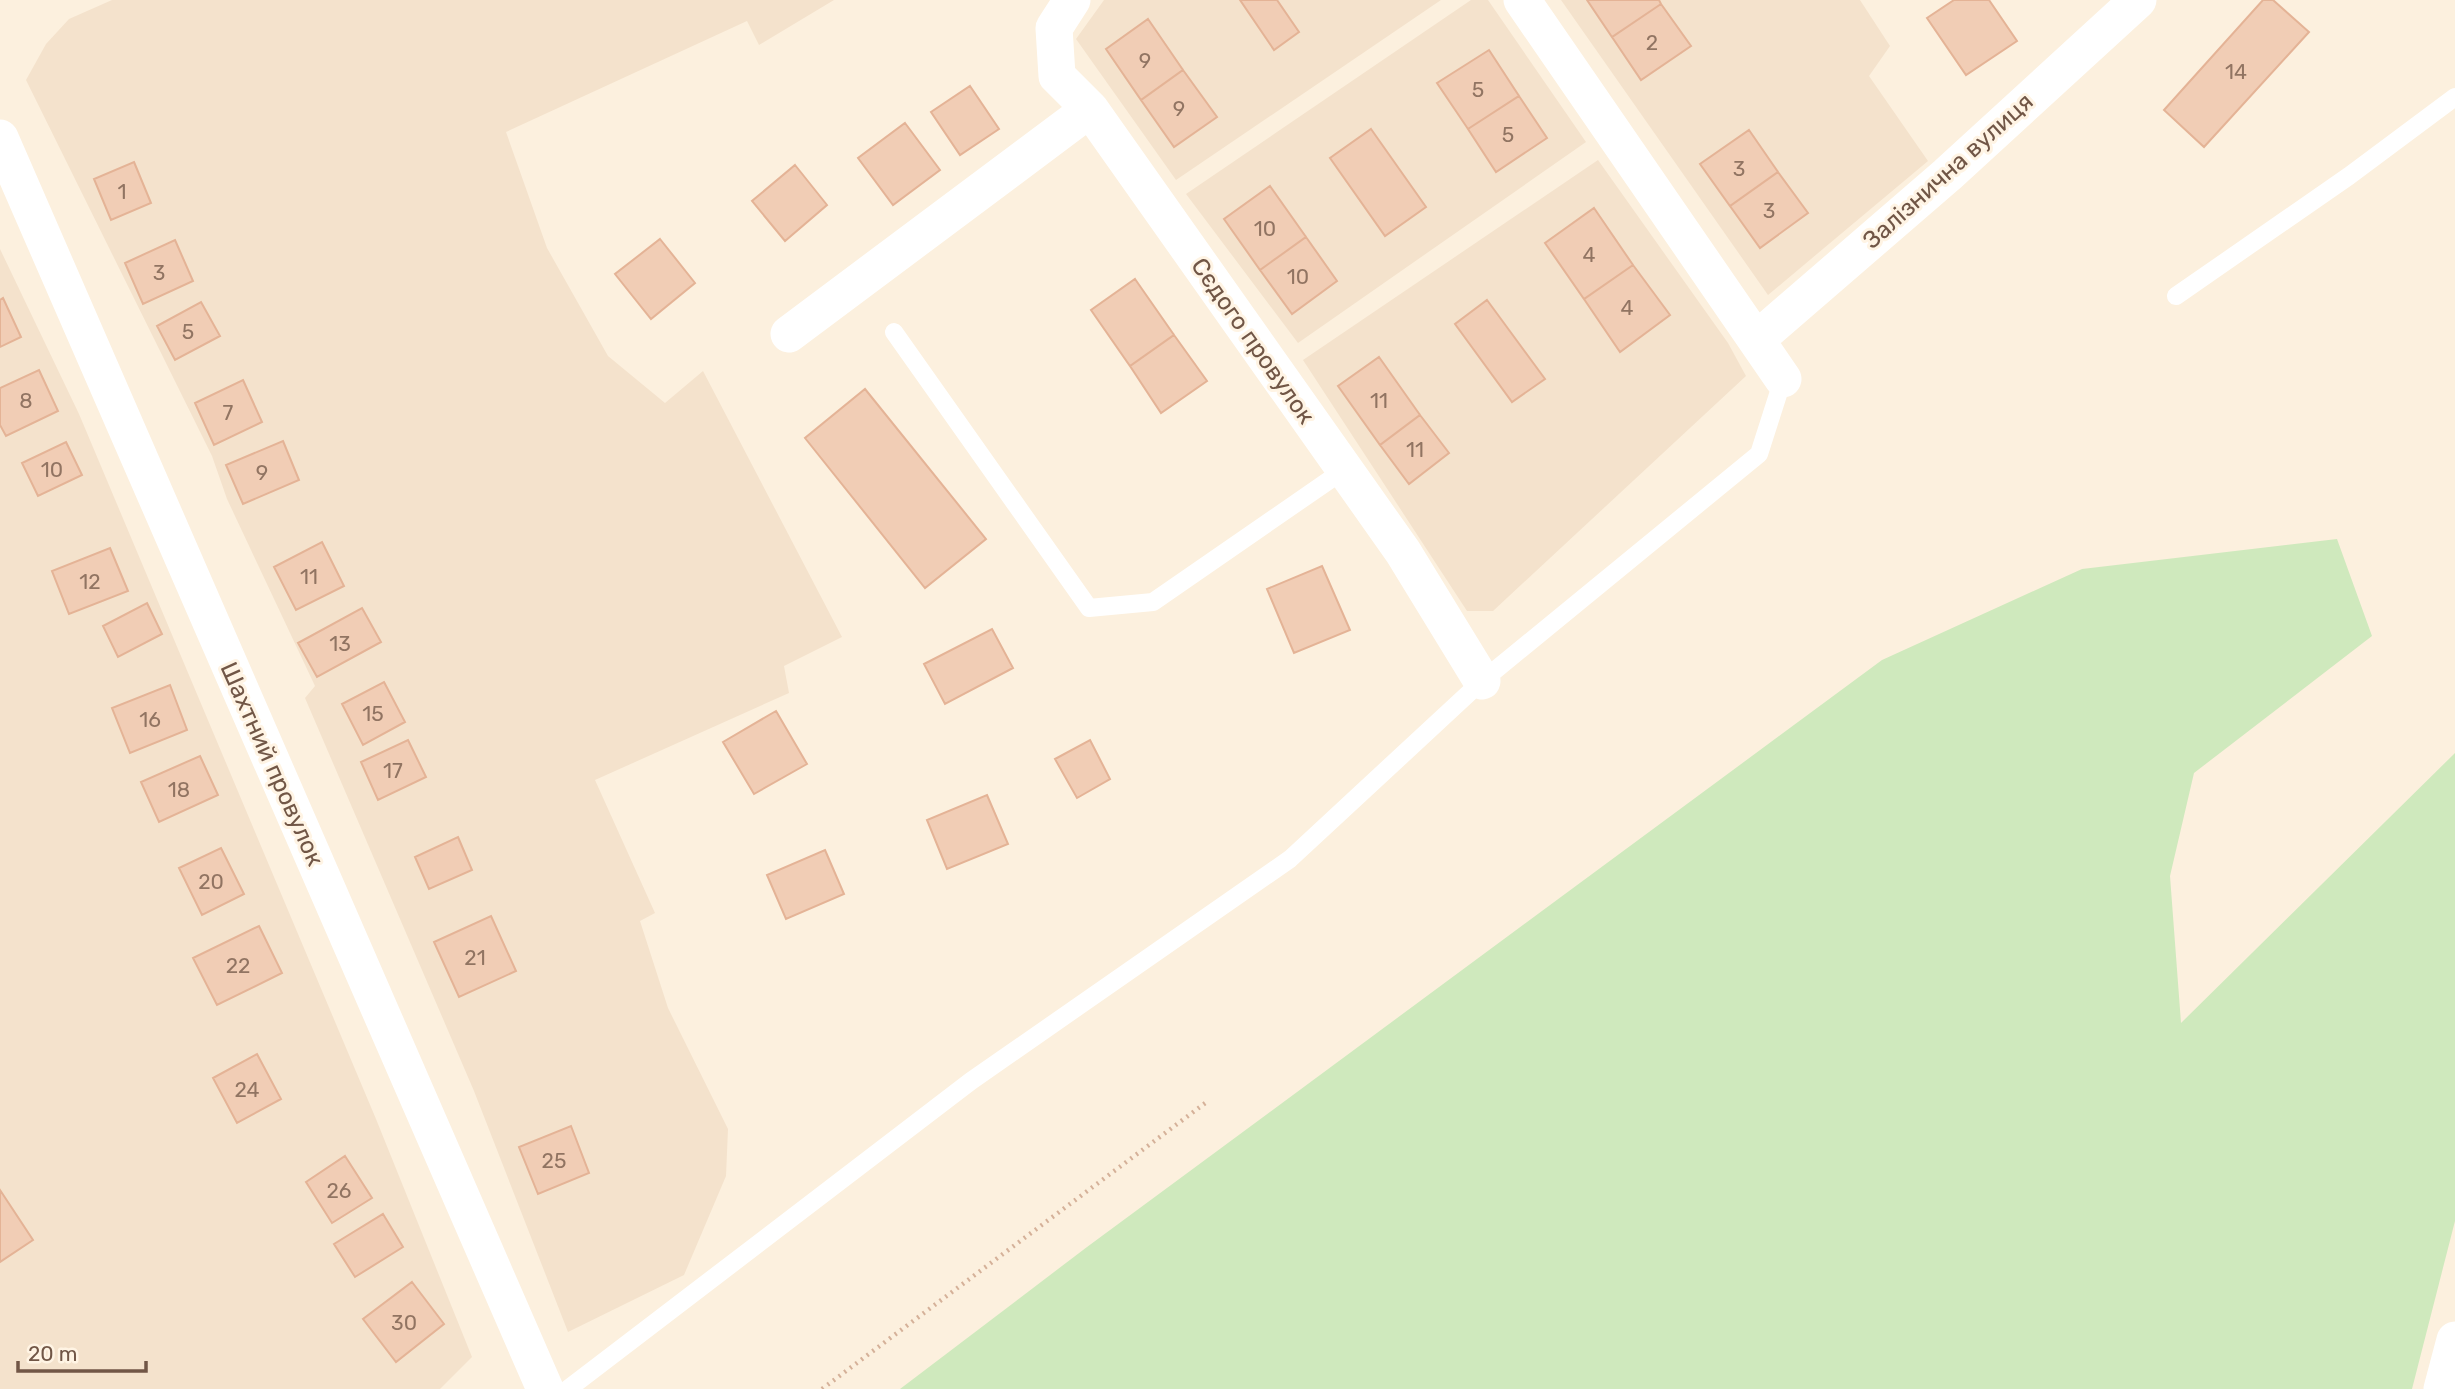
<svg xmlns="http://www.w3.org/2000/svg" width="2455" height="1389" viewBox="0 0 2455 1389" font-family="Rubik,sans-serif">
  <style>
    .residential { fill: #f4e2cc }
    .green { fill: #cfe9bd }
    .building { fill: #f1cdb5; stroke: #e4b396; stroke-width: 2 }
    .lines { fill: none; stroke-linecap: round; stroke-linejoin: round }
    .path { stroke: #d5b199; stroke-width: 4.5; stroke-dasharray: 2 5; stroke-linecap: butt }
    .lane { stroke: #fff; stroke-width: 18 }
    .street { stroke: #fff; stroke-width: 37 }
    .labels { text-anchor: middle; dominant-baseline: central; stroke-width: 6; stroke-linejoin: round; paint-order: stroke }
    .number-label { font-size: 21px; fill: #917462 }
    .street-label { font-size: 24px; fill: #715646; stroke: #fff4e4 }
  </style>
  <rect width="100%" height="100%" fill="#fcf0de"/>
  <!-- residential -->
  <path class="residential" d="M112,0h722l-75,45 -12,-24 -241,111 41,116 61,108 57,47 38,-32 139,266 -58,29 5,27 -194,87 60,133 -15,8 28,87 60,121 -2,47 -42,99 -116,57 -94,-241 -169,-393 10,-12 -88,-187 -15,-43 -186,-376 20,-36 23,-25z
    M1104,0h337l-265,180 -100,-141z
    M1471,0h17l98,142 -288,201 -112,-149z
    M1561,0h299l30,46 -21,30 59,85 -160,134z
    M1598,160l130,183 18,33 -253,235h-26l-164,-251z
    M0,249l79,165 297,705 96,238 -32,32h-440z"/>
  <!-- green -->
  <path class="green" d="M2337,539l35,97 -178,137 -24,103 11,147 274,-270v468l-43,168h-1512l187,-142 795,-587 200,-91z"/>
  <!-- building -->
  <path class="building" d="M1240,0h37l22,32 -25,18z
    M1587,0h72l2,4 -49,33z
    M1954,0h35l28,41 -51,34 -39,-57z
    M2263,0h10l36,32 -105,115 -40,-37z
    M1661,4l30,42 -50,34 -29,-43z
    M1148,19l35,51 -42,30 -35,-51z
    M1489,50l30,46 -51,33 -31,-46z
    M1183,70l34,47 -43,30 -33,-47z
    M970,86l29,43 -39,26 -29,-43z
    M1519,96l28,42 -51,34 -28,-43z
    M905,123l35,47 -47,35 -35,-47z
    M1371,129l55,78 -41,29 -55,-78z
    M1749,130l29,42 -48,34 -30,-42z
    M134,162l17,41 -40,17 -17,-41z
    M795,165l32,40 -42,36 -33,-40z
    M1778,172l30,41 -48,35 -30,-42z
    M1270,186l36,51 -46,33 -36,-51z
    M1594,208l39,57 -49,34 -39,-56z
    M1306,237l31,44 -45,33 -32,-44z
    M660,239l35,44 -44,36 -36,-45z
    M175,240l18,41 -50,23 -18,-41z
    M1633,265l37,50 -50,37 -36,-53z
    M1135,279l39,56 -44,31 -39,-56z
    M3,298l18,39 -21,10v-47z
    M1487,300l58,79 -33,23 -57,-78z
    M201,302l19,34 -45,24 -18,-34z
    M1174,335l33,46 -46,32 -31,-47z
    M1379,357l41,58 -40,30 -42,-59z
    M39,370l19,41 -52,25 -6,-11v-37z
    M243,380l19,42 -48,23 -19,-42z
    M865,389l121,150 -61,49 -120,-150z
    M1420,415l29,38 -40,31 -29,-39z
    M283,441l16,39 -56,24 -17,-39z
    M66,442l16,33 -44,21 -16,-33z
    M322,542l22,44 -48,24 -22,-43z
    M110,548l18,43 -59,23 -17,-43z
    M1322,566l28,64 -56,23 -27,-64z
    M147,603l15,31 -44,23 -15,-31z
    M362,608l19,34 -64,35 -19,-34z
    M992,629l21,39 -68,36 -21,-40z
    M384,682l21,40 -42,23 -21,-41z
    M170,685l17,45 -57,23 -18,-45z
    M776,711l31,53 -53,30 -31,-52z
    M408,740l18,37 -48,23 -17,-38z
    M1090,740l20,39 -33,19 -22,-39z
    M200,756l18,39 -59,27 -18,-40z
    M987,795l21,49 -61,25 -20,-49z
    M458,837l14,33 -43,19 -14,-32z
    M221,848l23,46 -42,21 -23,-47z
    M825,850l19,44 -58,25 -19,-44z
    M491,916l25,55 -57,26 -25,-55z
    M259,926l23,47 -65,32 -24,-47z
    M257,1054l24,45 -44,24 -24,-45z
    M571,1126l18,47 -51,21 -19,-47z
    M345,1156l27,42 -40,25 -26,-41z
    M0,1190l33,50 -33,22z
    M383,1214l20,33 -48,30 -21,-33z
    M412,1282l32,42 -48,38 -33,-43z"/>
  <g class="lines">
    <!-- path -->
    <path class="path" d="M822,1389l386,-288"/>
    <!-- lane -->
    <path class="lane" d="M2176,296l173,-120 106,-79
      M894,332l195,276 64,-6 191,-132
      M568,1389l403,-308 319,-222 192,-178 277,-227 24,-75"/>
    <!-- street -->
    <path class="street" d="M1072,0l-18,28 3,48 33,33 313,443 79,129
      M1522,0l261,379
      M0,138l545,1251
      M789,334l301,-225
      M1756,340l191,-165 191,-175
      M2442,1389l13,-49"/>
  </g>
  <g class="labels">
    <!-- number labels -->
    <g class="number-label">
      <text x="1652" y="42">2</text>
      <text x="1145" y="60">9</text>
      <text x="2236" y="71">14</text>
      <text x="1478" y="89">5</text>
      <text x="1179" y="108">9</text>
      <text x="1508" y="134">5</text>
      <text x="1739" y="168">3</text>
      <text x="122" y="191">1</text>
      <text x="1769" y="210">3</text>
      <text x="1265" y="228">10</text>
      <text x="1589" y="254">4</text>
      <text x="159" y="272">3</text>
      <text x="1298" y="276">10</text>
      <text x="1627" y="307">4</text>
      <text x="188" y="331">5</text>
      <text x="26" y="400">8</text>
      <text x="1379" y="400">11</text>
      <text x="228" y="412">7</text>
      <text x="1415" y="449">11</text>
      <text x="52" y="469">10</text>
      <text x="262" y="472">9</text>
      <text x="309" y="576">11</text>
      <text x="90" y="581">12</text>
      <text x="340" y="643">13</text>
      <text x="373" y="713">15</text>
      <text x="150" y="719">16</text>
      <text x="393" y="770">17</text>
      <text x="179" y="789">18</text>
      <text x="211" y="881">20</text>
      <text x="475" y="957">21</text>
      <text x="238" y="965">22</text>
      <text x="247" y="1089">24</text>
      <text x="554" y="1160">25</text>
      <text x="339" y="1190">26</text>
      <text x="404" y="1322">30</text>
    </g>
    <!-- street labels -->
    <g class="street-label">
      <text transform="translate(1948 171) rotate(-42)">Залізнична вулиця</text>
      <text transform="translate(1253 341) rotate(55)">Сєдого провулок</text>
      <text transform="translate(272 764) rotate(66)">Шахтний провулок</text>
    </g>
  </g>
  <!-- scale -->
  <path d="M18 1361v10h128v-10" fill="none" stroke="#715646" stroke-width="3.5"/>
  <text x="28" y="1361" font-size="21" fill="#715646" stroke="#fff4e4" stroke-width="5" paint-order="stroke">20 m</text>
</svg>
